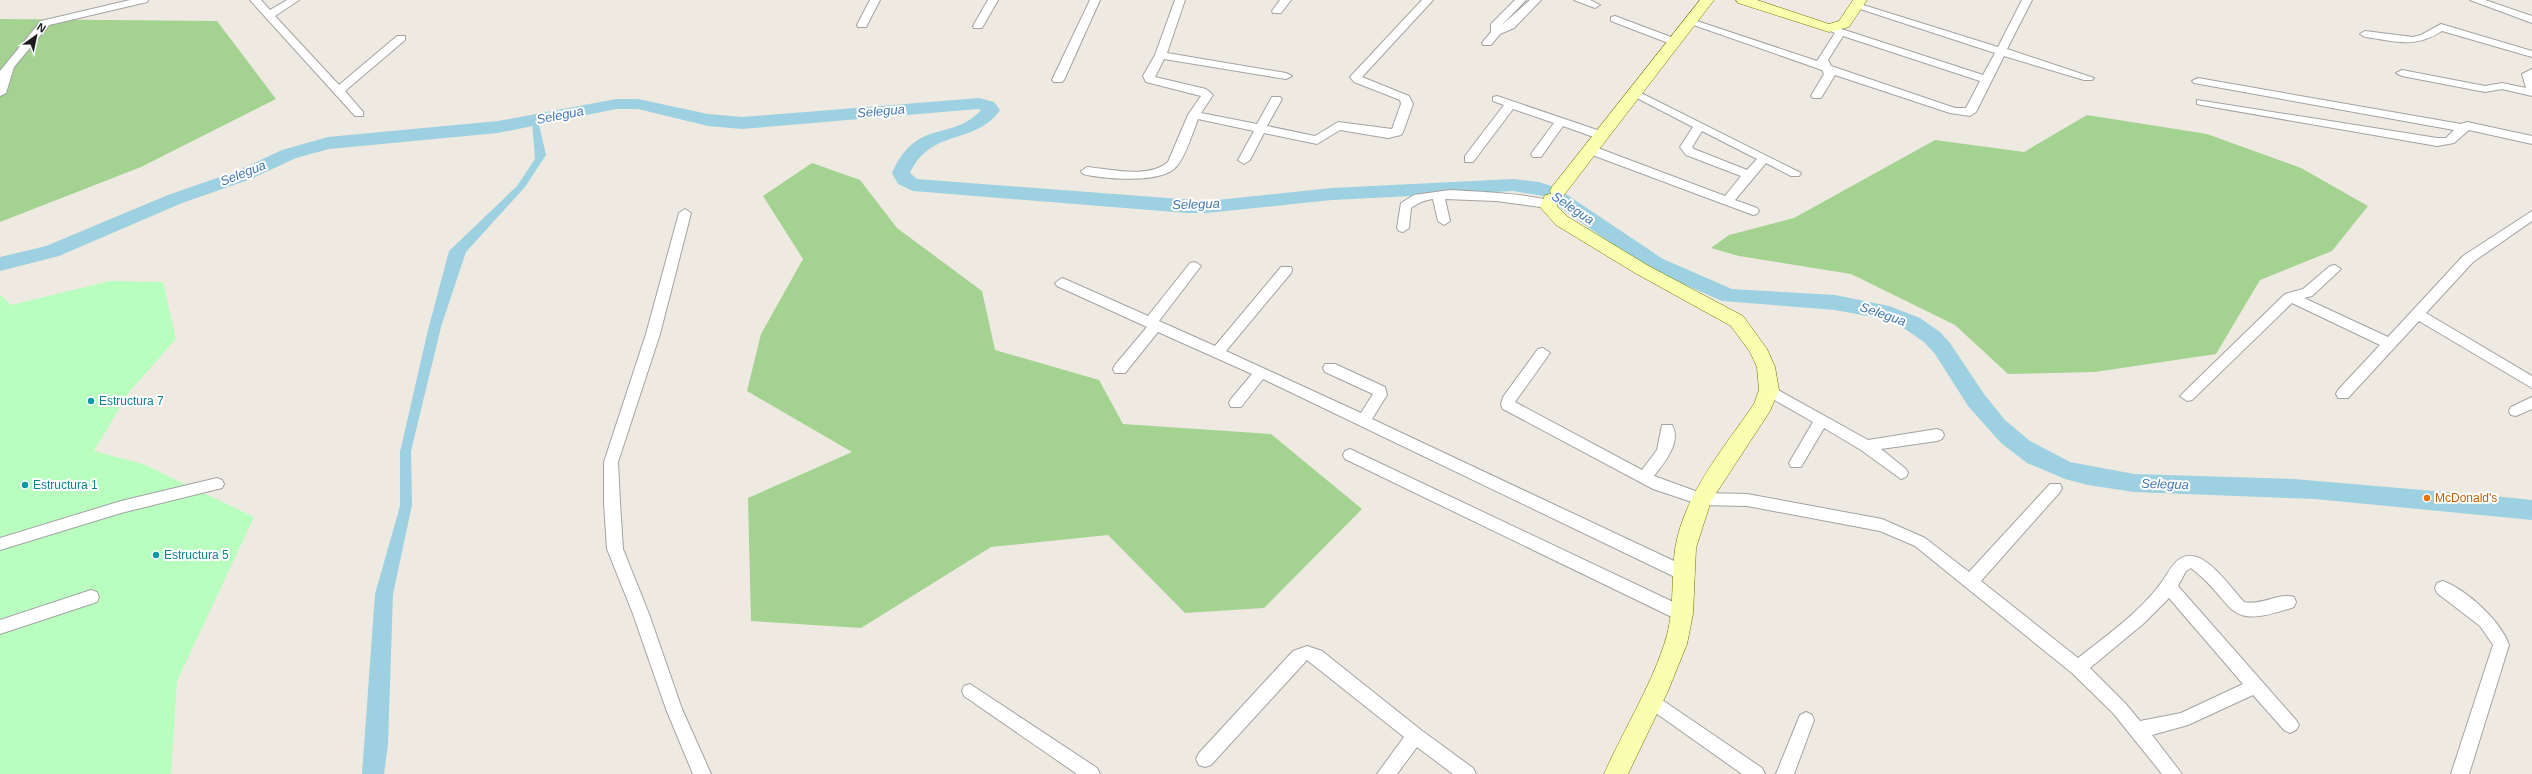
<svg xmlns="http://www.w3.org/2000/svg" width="2532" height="774" viewBox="0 0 2532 774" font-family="Arial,sans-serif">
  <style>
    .forest { fill: #a3d291 }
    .park { fill: #b8febf }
    .water { fill: #9dd0e1 }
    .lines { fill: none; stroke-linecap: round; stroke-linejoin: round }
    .river { fill: #9dd0e1; fill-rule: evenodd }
    .street-casing { stroke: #a3a3a3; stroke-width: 2 }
    .secondary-casing { stroke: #677600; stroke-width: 1 }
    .street { fill: #fff; fill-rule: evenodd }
    .secondary { fill: #f9ffae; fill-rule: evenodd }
    .culture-dot { fill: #0f9aa8; stroke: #fff; stroke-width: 1.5 }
    .food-dot { fill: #e8710a; stroke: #fff; stroke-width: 1.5 }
    .labels { text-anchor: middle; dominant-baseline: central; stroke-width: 4; stroke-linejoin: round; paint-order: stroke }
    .culture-label { font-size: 12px; fill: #0d838f; stroke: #fff; text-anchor: start }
    .food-label { font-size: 12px; fill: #c56008; stroke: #fff; text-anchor: start }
    .water-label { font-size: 13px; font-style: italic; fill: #4178b4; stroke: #fff }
  </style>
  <rect width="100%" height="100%" fill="#efeae1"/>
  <!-- forest -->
  <path class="forest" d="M0,19l217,2 59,78 -135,68 -141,55z
    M2087,115l120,19 94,34 67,38 -36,45 -72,29 -44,74 -121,18 -87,2 -53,-49 -104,-51 -112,-18 -28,-8 18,-13 65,-17 141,-78 89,12z
    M812,163l48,17 37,48 85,63 13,59 104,30 24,44 148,10 91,75 -98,99 -79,5 -77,-78 -117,12 -130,81 -110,-7 -3,-123 104,-46 -105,-61 14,-57 42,-75 -40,-63z"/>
  <!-- park -->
  <path class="park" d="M110,281l53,1 13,57 -47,53 -35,59 49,13 111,53 -77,164 -6,93h-171v-479l11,10z"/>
  <!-- water -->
  <path class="water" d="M538,120l8,35 -21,32 -59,65 -25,75 -30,124 1,54 -19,89 -5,150 -4,30h-22l13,-180 25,-88v-54l28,-122 21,-79 68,-65 18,-27 -3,-38z"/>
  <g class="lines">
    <!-- river -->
    <path class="river" d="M979,98l15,4 6,8c-25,36 -68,17 -90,63l7,6 290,22 125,-13 181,-9 26,3 18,6 106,71 69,30 103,6 54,11 31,12 20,14 10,11 34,51 21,26 25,21 40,21 64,12 160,5 210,18 28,3v20l-217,-21 -181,-7 -46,-7 -23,-6 -38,-16 -26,-20 -33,-37 -33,-52 -11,-12 -19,-13 -22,-10 -48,-9 -113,-9 -73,-32 -106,-73 -30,-5 -181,9 -125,13h-20l-274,-22 -15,-7 -6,-11c26,-57 59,-30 89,-63l-3,-1 -236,20 -34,-3 -70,-17h-22l-118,24 -169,16 -33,9 -45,21 -69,24 -123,53 -59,15v-14l46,-11 122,-51 69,-24 45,-21 46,-13 170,-16 118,-22h22l70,15 34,3z"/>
    <!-- street casing -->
    <g class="street-casing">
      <path id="street" d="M130,0h18l-1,2 -98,23 -35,42 -8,26 -6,3v-25l41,-50z
        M250,0h11l9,10 17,-10h12l-24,16 64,69 58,-49h8v4l-60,51 18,21v4h-8z
        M870,0h10l-14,27h-8l-1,-2z
        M988,0h10l-16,28h-8l-1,-2z
        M1090,0h10l-36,80 -2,2h-8l-2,-2z
        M1175,0h10l-18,53 119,20 6,3 -6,3 -122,-20 -9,18 51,12 7,6 -12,18 56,11 15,-27h8l2,2 -15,27 48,10 23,-14 54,7 9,-25 -1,-4 -46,-18 -4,-5 72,-77h11l-71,77 47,19 4,8 -10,28 -2,3 -13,3 -48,-8 -23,14 -53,-11 -14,27 -6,4 -6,-4 16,-29 -56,-12c-5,13 -13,39 -22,48 -15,17 -73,12 -93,7l-2,-3 6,-4c23,2 62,12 81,-5l20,-47 13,-19 -55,-14 -3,-6 12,-21z
        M1280,0h11l-10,13h-8l-1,-2z
        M1515,0h11l-25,26 29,-26h11l-27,28 -14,6 -9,11h-8l-1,-2 9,-11v-8z
        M1574,0h16l10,5 -5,3z
        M2022,0h10l-25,49 87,29 -2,2h-8l-80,-24 -28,56 -6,4 -20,-3 -115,-38 -14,23h-8l-2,-2 13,-22 -2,-4 -137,-48 5,-3 4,1 123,41 18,-28 -11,-5 5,-3 154,50 12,-22 -144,-47 1,-2h8l138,43zM1843,36l137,45 -14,27h-11l-124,-42 -3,-6z
        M2470,0h15l47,16v7z
        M1615,16l64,24 1,2 -5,3 -4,-1 -60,-23v-4z
        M2441,24l91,27v6l-90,-26c-28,18 -46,10 -77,6l-5,-3 5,-3 48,6 8,-2z
        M2532,69v27l-30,-7 -17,3 -83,-16 -6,-3 6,-3 83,16 17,-3 24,5 -4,-14z
        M2198,78l263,46 6,-2 65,14v8l-63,-14 -15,13 -17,3 -236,-41 -4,-1v-4l240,38h9l8,-8 -260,-47 -2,-2z
        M1635,90l166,83 -2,3h-8l-25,-13 -31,37 22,8 2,3 -2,3 -4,1 -166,-62v-6h8l130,49 16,-20 -55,-21 -6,-8 13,-20 -62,-32 -2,-2zM1702,131l55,28 -10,11 -53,-21 -2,-2z
        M1497,96l109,37 2,3 -6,4 -39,-14 -22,31h-8l-2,-3 23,-31 -41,-14 -40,53h-8v-6l39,-51 -11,-4v-4z
        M1450,190c15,1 98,4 104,14l-6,4 -52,-7 -51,-2 5,22 -6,4 -6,-4 -5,-22c-9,1 -15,4 -22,9l-2,20 -6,4 -4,-1 -2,-3 4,-25 13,-8z
        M685,209l6,4 -31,121 -42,128 2,41 3,46 26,65 33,95 29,65h-18l-27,-65 -33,-95 -26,-65 -3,-46v-41l42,-128 33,-121z
        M2532,211v10l-59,41 -47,51 106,63v12l-113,-67 -71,77h-10l-2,-4 2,-4 42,-45 -88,-42 -100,97 -5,1 -7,-5 105,-102 18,-5 27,-23 5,-1 6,4 -29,27 -8,2 84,39 75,-81z
        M1195,262l6,4 -42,55 56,25 66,-79h10l1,3 -1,3 -65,78 135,62 12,-19 -48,-22 -2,-4 2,-4h10l50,23 2,8 -15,24 317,149 2,5 -2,5 -6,2 -6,-2 -414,-199 -22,28h-10l-2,-4 2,-4 21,-25 -94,-42 -33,41h-10l-2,-4 2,-4 32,-38 -90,-41 -2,-3 7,-5 5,2 81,36 42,-53z
        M1543,348l7,5 -35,49 127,68 15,-20 5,-25h10c10,17 -8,38 -18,51l47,17 46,1 135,25 43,19 44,34 81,-88h10l2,4 -2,4 -79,89 97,77c28,-22 58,-43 80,-71 10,-11 16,-33 34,-31 18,1 40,33 52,46 17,4 35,-10 50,-5l2,5 -2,5c-72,25 -56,-3 -103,-39l-5,3 -8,15 118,134 3,5 -3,5 -6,3 -6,-3 -31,-35 -65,30 -36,10 30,39h-20l-49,-61 -41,-40 -157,-127 -35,-15 -133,-25 -46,-1 -48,-16 -150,-80 -2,-4 2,-8 35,-48zM2169,598l74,86 -62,29 -41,8 -15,-18 -35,-35 53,-44z
        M1769,385l99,55 69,-11 5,2 2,4 -2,4 -5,2 -56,8 25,20 2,4 -2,4 -5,2 -40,-29 -37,-22 -23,39h-10l-2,-4 24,-41 -49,-28 -2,-4 2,-4z
        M2532,397v12l-16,7 -5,-1 -2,-4 2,-4z
        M1350,449l338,160 2,5 -2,5 -6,2 -6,-2 -331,-160 -2,-4 2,-4z
        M217,478l5,2 2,4 -2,4 -101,25 -121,37v-12l121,-37z
        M2443,581c24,9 58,40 66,64l-40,129h-18l42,-129 -13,-19 -43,-33 -2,-5 2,-5z
        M91,590l6,2 2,5 -2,5 -97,32v-14z
        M1307,646l15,5 99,79 52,38 3,6h-23l-36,-27 -20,27h-20l27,-37 -97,-77 -96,105 -6,2 -6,-2 -3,-6 3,-6 94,-102z
        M970,684l127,84 3,6h-23l-113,-78 -2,-5 2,-5z
        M1652,693l110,75 3,6h-23l-96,-68 -2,-5 2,-5z
        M1806,712l6,3 2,5 -20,54h-18l24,-59z"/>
    </g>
    <!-- secondary casing -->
    <g class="secondary-casing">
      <path id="secondary" d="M1700,0h14l-150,195 -6,1 1,3 -2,7 11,11 79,48 96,51 24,33 8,18 4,23 -9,21 -59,90 -15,47 -3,66 -6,30 -19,47 -40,83h-24c19,-43 45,-84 60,-129 11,-31 7,-64 11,-96 9,-55 49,-101 79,-145l5,-14 -2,-23 -7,-15 -19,-26 -96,-53 -79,-48 -16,-18 5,-12 6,-1 -1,-3 2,-4z
        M1736,0h21l72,24 10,-3 14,-21h14l-18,27 -20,5 -91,-29z"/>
    </g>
    <!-- street -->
    <use href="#street" class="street"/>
    <!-- secondary -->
    <use href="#secondary" class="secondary"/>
  </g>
  <!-- markers -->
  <g class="culture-dot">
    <circle cx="91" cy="401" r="4"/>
    <circle cx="25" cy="485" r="4"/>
    <circle cx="156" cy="555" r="4"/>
  </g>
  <circle class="food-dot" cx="2427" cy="498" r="4"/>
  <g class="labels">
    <!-- culture labels -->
    <g class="culture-label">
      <text x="99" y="401">Estructura 7</text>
      <text x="33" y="485">Estructura 1</text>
      <text x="164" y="555">Estructura 5</text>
    </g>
    <!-- food labels -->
    <g class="food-label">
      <text x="2435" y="498">McDonald's</text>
    </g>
    <!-- water labels -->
    <g class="water-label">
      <text transform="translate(881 111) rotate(-5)">Selegua</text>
      <text transform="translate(560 115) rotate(-11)">Selegua</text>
      <text transform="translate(243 173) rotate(-22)">Selegua</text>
      <text transform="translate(1196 204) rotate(-2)">Selegua</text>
      <text transform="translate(1573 208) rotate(34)">Selegua</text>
      <text transform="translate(1883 314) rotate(19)">Selegua</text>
      <text transform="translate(2165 484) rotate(2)">Selegua</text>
    </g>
  </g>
  <!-- north arrow -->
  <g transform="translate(36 36) rotate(33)" stroke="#ffffff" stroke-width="3" paint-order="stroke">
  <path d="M0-3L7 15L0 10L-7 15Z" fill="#1c1c1c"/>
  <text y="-6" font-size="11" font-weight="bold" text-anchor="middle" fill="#1c1c1c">N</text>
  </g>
</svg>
